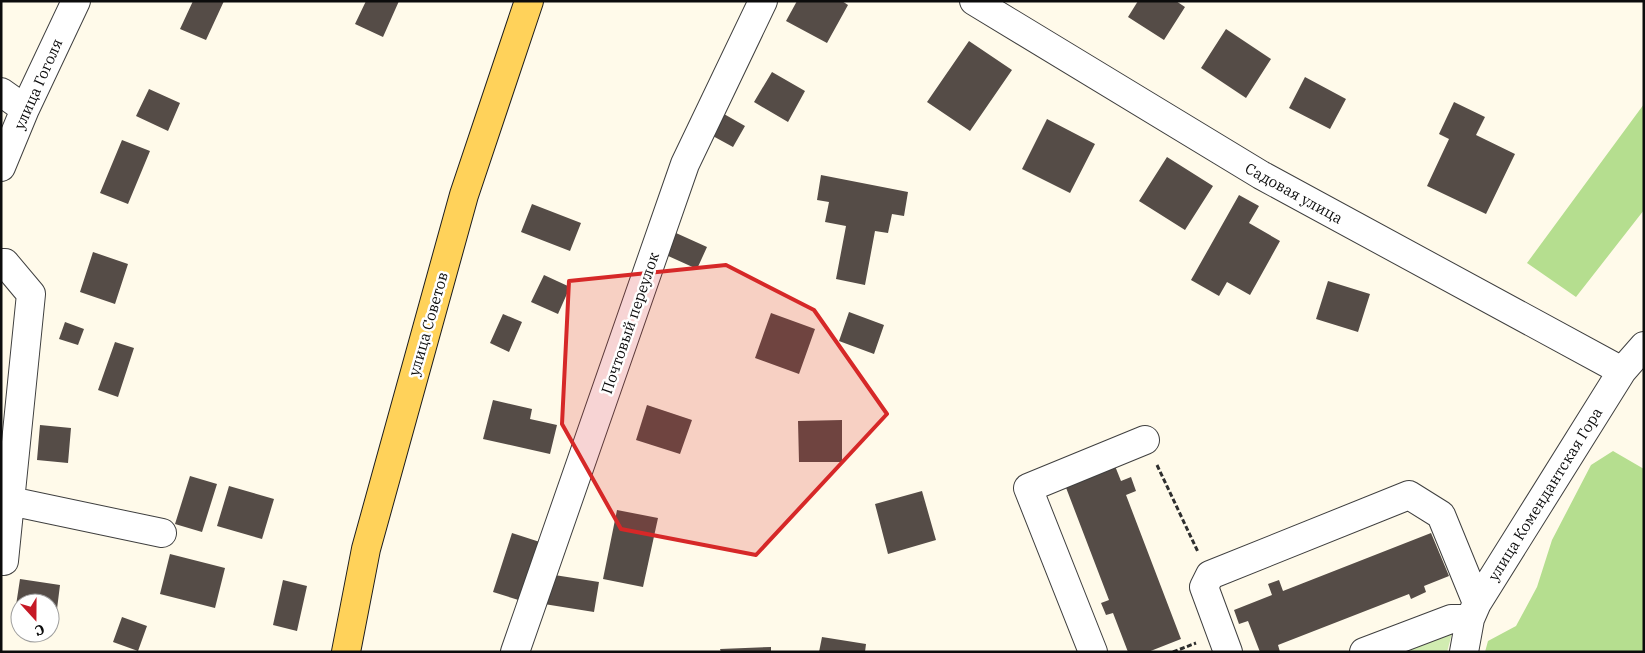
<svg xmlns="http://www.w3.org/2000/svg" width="1645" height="653" viewBox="0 0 1645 653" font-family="'IBM Plex Serif',serif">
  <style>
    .green { fill: #d1ecb1 }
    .forest { fill: #b5de8f }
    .building { fill: #554c47 }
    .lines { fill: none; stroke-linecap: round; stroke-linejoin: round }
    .minor-casing { stroke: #3f3f3f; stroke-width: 30 }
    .major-casing { stroke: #1d1d1d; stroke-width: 30 }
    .path { stroke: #2e2e2e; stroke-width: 3; stroke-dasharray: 5 2.5; stroke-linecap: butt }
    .minor { stroke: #fff; stroke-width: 28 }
    .major { stroke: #ffd25a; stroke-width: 28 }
    .marked { fill: #d62828; fill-opacity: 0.2; stroke: #d62828; stroke-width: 4; stroke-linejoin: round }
    .labels { text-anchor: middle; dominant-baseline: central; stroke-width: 5; stroke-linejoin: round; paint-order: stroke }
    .street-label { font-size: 15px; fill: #0c0c0c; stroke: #fff }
  </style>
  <rect width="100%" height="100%" fill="#fffaea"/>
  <!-- green -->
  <path class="green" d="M1455,622l-8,30h-73z"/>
  <!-- forest -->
  <path class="forest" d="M1644,104v106l-68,87 -49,-34z
    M1613,451l31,18v183h-159l3,-11 28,-15 21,-39 15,-47 39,-75z"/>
  <!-- building -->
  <path class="building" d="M193,1h31l-18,39 -26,-11z
    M366,1h33l-16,36 -28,-13z
    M797,1h45l6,4 -21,38 -41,-22z
    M1138,1h38l9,6 -21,33 -36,-23z
    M1226,29l45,30 -25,39 -45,-30z
    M969,41l43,29 -42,61 -43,-29z
    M772,72l33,19 -17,31 -34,-20z
    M1305,77l41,22 -16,30 -41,-21z
    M149,89l31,14 -12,28 -32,-15z
    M1454,102l31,15 -9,18 39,19 -29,60 -59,-28 22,-47 -10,-5z
    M724,114l21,12 -12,21 -22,-12z
    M1047,119l48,25 -25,49 -48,-24z
    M122,140l28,11 -22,53 -28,-11z
    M1167,157l46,29 -28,44 -46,-29z
    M821,175l87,17 -4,24 -12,-2 -4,19 -13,-2 -10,54 -29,-6 10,-53 -21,-4 4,-20 -12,-2z
    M1239,195l20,11 -10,17 31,18 -30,54 -23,-13 -8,14 -28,-16z
    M532,204l49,19 -11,28 -49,-19z
    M676,233l31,14 -10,22 -31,-14z
    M93,252l35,12 -13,40 -35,-12z
    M544,275l26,12 -12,27 -27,-12z
    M1328,281l42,13 -12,38 -42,-13z
    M849,312l35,13 -10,29 -35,-13z
    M771,313l44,16 -16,45 -44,-16z
    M503,314l19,8 -13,30 -19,-9z
    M65,322l19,7 -6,16 -19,-6z
    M115,342l19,6 -16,49 -20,-7z
    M493,400l39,9 -2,10 27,6 -7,29 -67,-15z
    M647,405l45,15 -12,34 -44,-14z
    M842,420v42h-43l-1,-41z
    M40,425l31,3 -3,35 -31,-3z
    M1115,466l6,15 10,-4 5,14 -10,4 55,144 -33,13h-20l-15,-39 -7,2 -5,-12 8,-3 -44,-115z
    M190,476l27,8 -15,48 -27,-8z
    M229,486l45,13 -12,40 -45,-13z
    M922,491l14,49 -48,14 -13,-50z
    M617,510l41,8 -15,69 -40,-8z
    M512,533l34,11 -18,59 -35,-11z
    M1431,533l18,43 -25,10 2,6 -15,7 -2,-5 -131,51 2,7h-20l-12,-31 -9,3 -5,-14 38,-15 -4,-11 11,-4 4,11z
    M170,554l55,14 -10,40 -55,-14z
    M548,574l51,8 -5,30 -50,-8z
    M20,579l40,6 -4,32h-6v-14h-30v10l-5,-1z
    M283,580l24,6 -10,45 -24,-6z
    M122,617l25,9 -9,25 -25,-9z
    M822,637l44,7 -1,8h-46z
    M771,647v5h-50l-1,-3z"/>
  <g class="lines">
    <!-- minor casing -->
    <g class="minor-casing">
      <path id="minor" d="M974,1l287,174 361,196
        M1,92l24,17
        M1,167l24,-58 51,-108
        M1,263h4l26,31 -27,267
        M10,501l152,32
        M515,652l170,-488 78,-163
        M1093,652l-65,-164 117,-48
        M1228,652l-24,-65 6,-12 199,-80 32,20 36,88
        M1364,652l87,-33h19
        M1464,652l6,-33 7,-16 145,-232 22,-25"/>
    </g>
    <!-- major casing -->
    <g class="major-casing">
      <path id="major" d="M346,652l20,-103 98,-354 65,-194"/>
    </g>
    <!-- path -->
    <path class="path" d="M1157,465l41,87
      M1173,652l23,-9"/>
    <!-- minor -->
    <use href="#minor" class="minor"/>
    <!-- major -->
    <use href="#major" class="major"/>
  </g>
  <!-- marked area -->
  <path class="marked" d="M726,265l88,45 73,104 -131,141 -135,-26 -59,-105 7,-143z"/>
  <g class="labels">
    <!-- street labels -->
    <g class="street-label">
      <text transform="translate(38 84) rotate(-66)">улица Гоголя</text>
      <text transform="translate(1294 193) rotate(29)">Садовая улица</text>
      <text transform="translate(630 323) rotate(-71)">Почтовый переулок</text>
      <text transform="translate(428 324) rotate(-74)">улица Советов</text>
      <text transform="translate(1545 494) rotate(-58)">улица Комендантская Гора</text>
    </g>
  </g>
  <!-- border -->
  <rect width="1645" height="653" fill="none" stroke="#0c0c0c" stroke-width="5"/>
  <!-- north arrow -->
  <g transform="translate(35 618) rotate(159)"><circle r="24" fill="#ffffff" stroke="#9e9e9e"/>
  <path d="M0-4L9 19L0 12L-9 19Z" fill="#c61926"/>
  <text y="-8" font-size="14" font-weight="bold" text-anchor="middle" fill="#0c0c0c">С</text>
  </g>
</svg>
